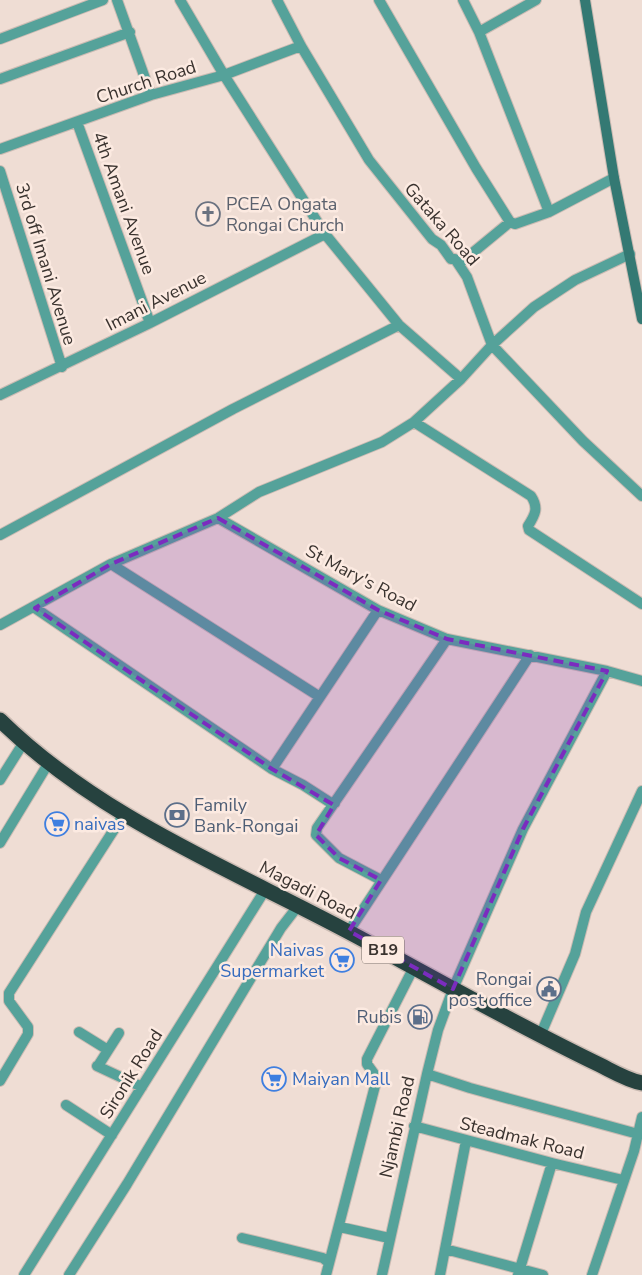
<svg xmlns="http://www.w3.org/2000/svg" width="642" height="1275" viewBox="0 0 642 1275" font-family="'Nunito Sans',sans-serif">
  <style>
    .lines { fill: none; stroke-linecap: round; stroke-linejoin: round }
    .street-casing { stroke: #cbbbb3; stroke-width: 12 }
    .secondary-casing { stroke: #cbbbb3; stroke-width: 12 }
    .highway-casing { stroke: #cbbbb3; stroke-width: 18 }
    .street { stroke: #55a29a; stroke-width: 10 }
    .secondary { stroke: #347973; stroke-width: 10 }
    .highway { stroke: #26423f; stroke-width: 15 }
    .marked { fill: #7b2cbf; fill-opacity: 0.2; stroke: #7b2cbf; stroke-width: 4; stroke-dasharray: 10 6; stroke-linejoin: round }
    .labels { text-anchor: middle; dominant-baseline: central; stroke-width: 5; stroke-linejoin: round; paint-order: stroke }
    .shield { fill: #fceae1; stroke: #746a64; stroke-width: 1 }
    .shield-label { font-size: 16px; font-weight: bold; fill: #3a332f }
    .street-label { font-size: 18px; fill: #3a332f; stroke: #fceae1 }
    .worship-label { font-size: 18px; fill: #5b616d; stroke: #fceae1; text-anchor: start }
    .service-label { font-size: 18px; fill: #4e5e75; stroke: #fceae1; text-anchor: end }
    .shop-label { font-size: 18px; fill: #366cbe; stroke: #fceae1; text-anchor: start }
  </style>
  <rect width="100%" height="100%" fill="#efddd4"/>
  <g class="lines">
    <!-- street casing -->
    <g class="street-casing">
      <path id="street" d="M117,0l34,95
        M180,0l44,75 101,159 74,91 62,54
        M277,0l24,46 68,114 63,79 9,6 10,14h4l12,18 25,68 91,96 59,55
        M379,0l97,168 34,54 5,2 34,-12 65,-34
        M463,0l16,32 70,180
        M479,32l57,-32
        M0,39l103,-39
        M0,79l130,-47
        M77,122l73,201
        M0,149l151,-54 73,-20 77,-29
        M0,171l62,196
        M459,264l51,-42
        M0,395l150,-72 175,-89
        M414,422l117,74c8,12 4,19 -3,30l1,4 113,74
        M218,518l160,92 69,29 160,32 35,10
        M0,535l233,-126 166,-84
        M111,564l209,133
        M35,608l237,161 31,16 28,18h4
        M0,625l111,-61 107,-46 41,-26 123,-50 32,-20 47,-43 31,-34 42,-38 41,-27 55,-26
        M272,769l106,-159
        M0,780l24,-38
        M0,843l48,-79
        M381,880l-42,-22 -23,-23 1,-7 130,-189
        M349,931l181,-276
        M79,1032l29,18
        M540,1036l35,-82 11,-42 56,-121
        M97,1066l45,21
        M98,1066l21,-33
        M427,1074l43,14 168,46
        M0,1081l28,-47v-7l-19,-26v-8l115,-179
        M66,1105l46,30
        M414,1126l138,37 71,17
        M340,1227l49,11
        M242,1238l81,20 6,5
        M445,1249l98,26
        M24,1275l241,-385
        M69,1275l58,-91 154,-256 17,-22
        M326,1275l51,-197 -10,-14v-5l47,-92
        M382,1275l45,-201 11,-44 15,-41 70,-160 84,-158
        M440,1275l26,-134
        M518,1275l34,-112
        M592,1275l42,-124 8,-34"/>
    </g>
    <!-- secondary casing -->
    <g class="secondary-casing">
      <path id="secondary" d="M585,0l29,178 28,141"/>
    </g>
    <!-- highway casing -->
    <g class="highway-casing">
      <path id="highway" d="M0,720c107,105 252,157 380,229 73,40 145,80 220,116 14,7 27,15 42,18"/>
    </g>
    <!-- street -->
    <use href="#street" class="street"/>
    <!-- secondary -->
    <use href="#secondary" class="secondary"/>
    <!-- highway -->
    <use href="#highway" class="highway"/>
  </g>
  <!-- marked area -->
  <path class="marked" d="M218,518l160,92 69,29 160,32 -84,158 -70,160 -104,-58 32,-51 -42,-22 -23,-23 18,-30 -62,-36 -237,-161 76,-44z"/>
  <!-- icons -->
  <defs>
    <g id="church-ring" transform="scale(1.25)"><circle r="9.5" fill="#fceae1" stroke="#6b7280" stroke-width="1.5"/><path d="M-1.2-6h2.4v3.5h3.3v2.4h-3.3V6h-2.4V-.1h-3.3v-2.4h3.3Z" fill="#6b7280"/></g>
    <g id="bank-ring" transform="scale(1.25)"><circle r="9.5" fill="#fceae1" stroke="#5c6f8a" stroke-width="1.5"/><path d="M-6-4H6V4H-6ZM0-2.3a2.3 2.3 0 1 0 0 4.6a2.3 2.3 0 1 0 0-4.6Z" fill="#5c6f8a"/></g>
    <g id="supermarket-ring" transform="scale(1.25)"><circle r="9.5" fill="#fceae1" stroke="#3f7fe0" stroke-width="1.5"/><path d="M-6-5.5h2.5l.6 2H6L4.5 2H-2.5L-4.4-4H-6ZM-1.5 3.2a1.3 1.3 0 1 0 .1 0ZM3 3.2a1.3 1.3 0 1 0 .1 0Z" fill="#3f7fe0"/></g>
    <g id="civic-ring" transform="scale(1.25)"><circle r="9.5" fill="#fceae1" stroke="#5c6f8a" stroke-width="1.5"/><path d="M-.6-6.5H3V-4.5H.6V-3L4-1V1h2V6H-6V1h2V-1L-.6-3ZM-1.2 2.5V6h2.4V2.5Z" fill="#5c6f8a"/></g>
    <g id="fuel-ring" transform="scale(1.25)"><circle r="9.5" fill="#fceae1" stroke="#5c6f8a" stroke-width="1.5"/><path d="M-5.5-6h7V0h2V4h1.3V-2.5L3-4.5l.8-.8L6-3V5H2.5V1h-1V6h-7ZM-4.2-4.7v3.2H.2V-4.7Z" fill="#5c6f8a"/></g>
  </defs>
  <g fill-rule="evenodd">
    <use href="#church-ring" x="208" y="214"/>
    <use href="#bank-ring" x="177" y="815"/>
    <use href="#supermarket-ring" x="57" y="824"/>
    <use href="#supermarket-ring" x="342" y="960"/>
    <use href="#civic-ring" x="549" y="989"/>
    <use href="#fuel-ring" x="420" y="1017"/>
    <use href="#supermarket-ring" x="274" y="1079"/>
  </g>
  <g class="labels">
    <!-- shield labels -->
    <rect class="shield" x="362" y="936.5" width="42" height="27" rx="4"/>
    <g class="shield-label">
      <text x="383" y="950">B19</text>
    </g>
    <!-- street labels -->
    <g class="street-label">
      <text transform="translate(146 82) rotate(-18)">Church Road</text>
      <text transform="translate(124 203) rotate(70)">4th Amani Avenue</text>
      <text transform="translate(442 224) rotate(49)">Gataka Road</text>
      <text transform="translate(46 264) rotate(73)">3rd off Imani Avenue</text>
      <text transform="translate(156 301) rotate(-27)">Imani Avenue</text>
      <text transform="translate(361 578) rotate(28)">St Mary's Road</text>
      <text transform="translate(308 890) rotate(27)">Magadi Road</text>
      <text transform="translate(131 1074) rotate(-58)">Sironik Road</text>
      <text transform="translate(397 1127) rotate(-77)">Njambi Road</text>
      <text transform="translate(522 1138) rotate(14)">Steadmak Road</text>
    </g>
    <!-- worship labels -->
    <g class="worship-label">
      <text x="226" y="204">PCEA Ongata<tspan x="226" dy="21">Rongai Church</tspan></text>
    </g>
    <!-- service labels -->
    <g class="service-label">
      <text x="194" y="805" text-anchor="start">Family<tspan x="194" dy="21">Bank-Rongai</tspan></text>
      <text x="532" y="979">Rongai<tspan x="532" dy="21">post office</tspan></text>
      <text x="402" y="1017">Rubis</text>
    </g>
    <!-- shop labels -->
    <g class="shop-label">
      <text x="74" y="824">naivas</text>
      <text x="324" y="950" text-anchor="end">Naivas<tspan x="324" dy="21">Supermarket</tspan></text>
      <text x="292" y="1079">Maiyan Mall</text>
    </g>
  </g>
</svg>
